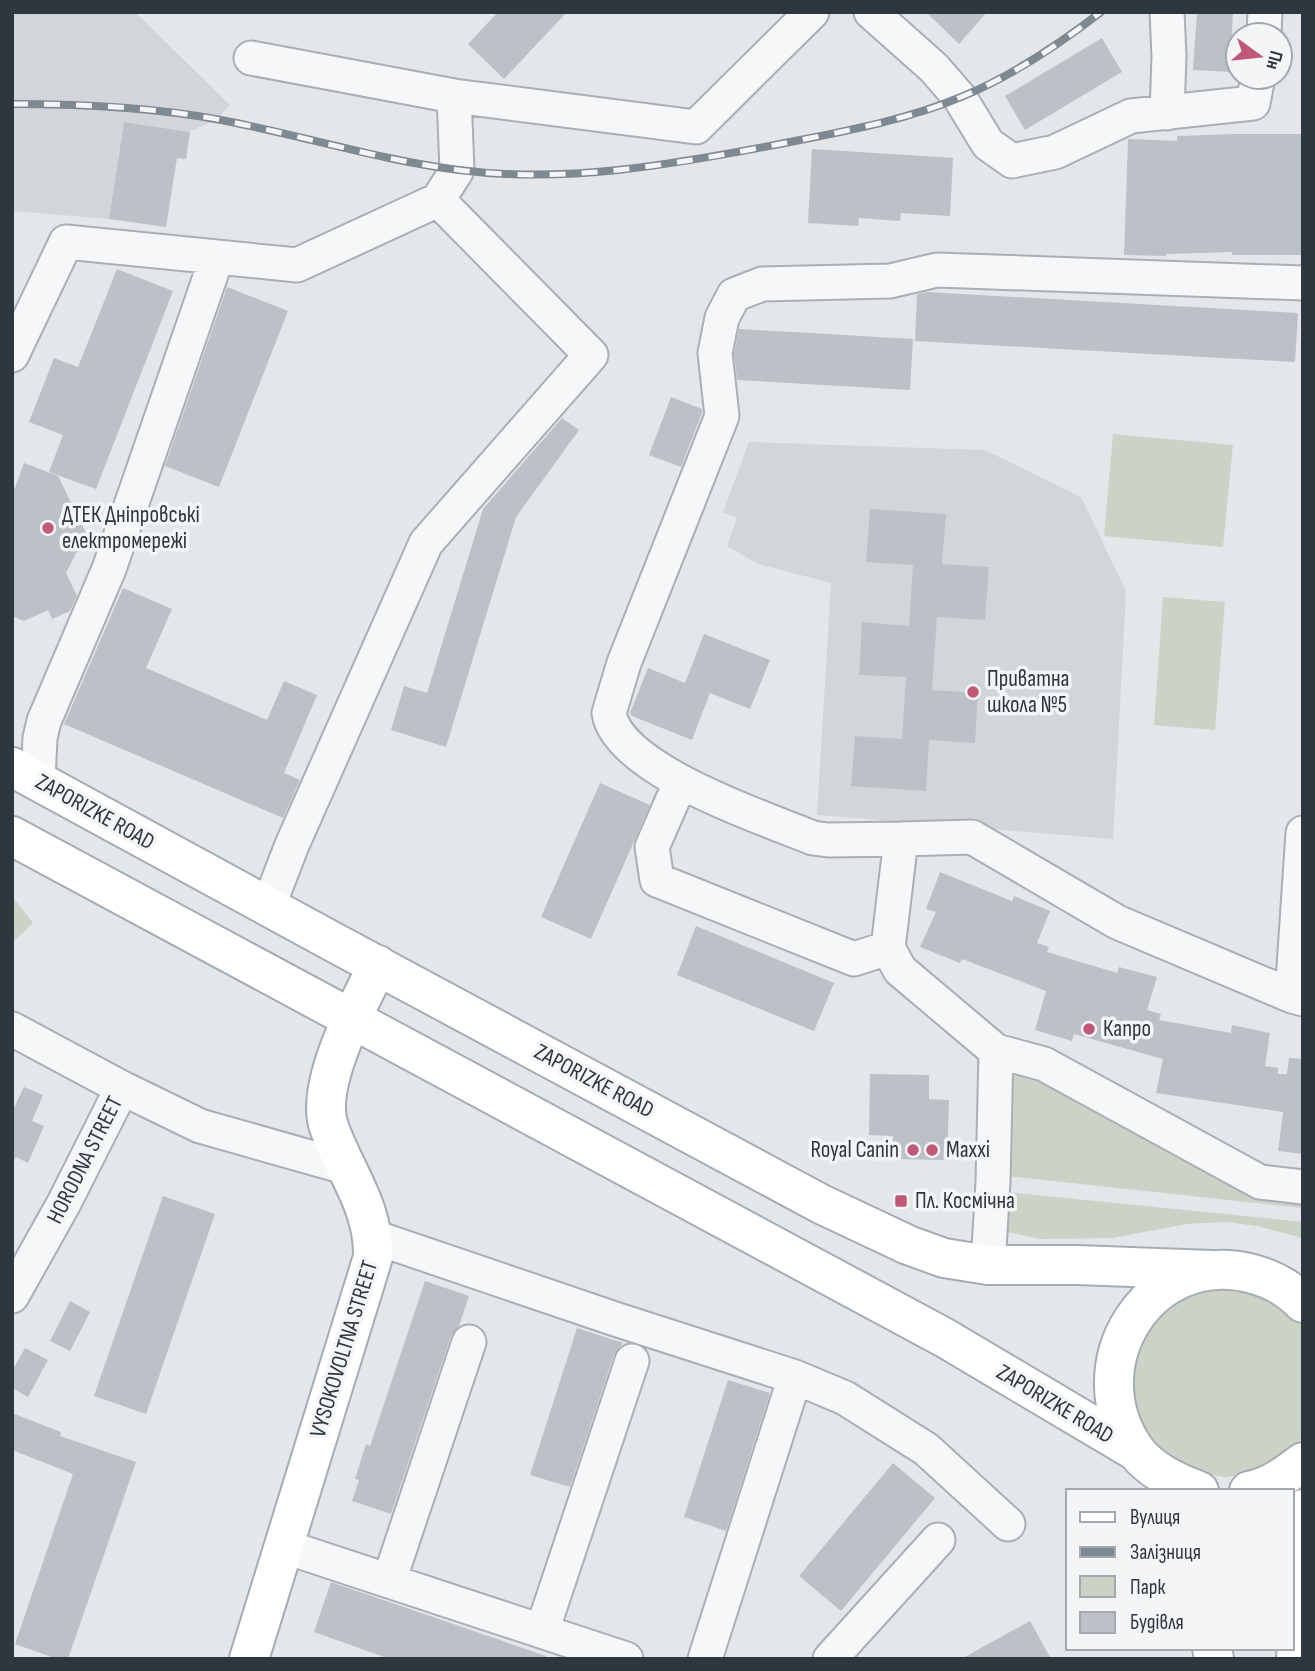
<svg xmlns="http://www.w3.org/2000/svg" width="1315" height="1671" viewBox="0 0 1315 1671" font-family="'Sofia Sans Condensed',sans-serif">
  <style>
    .built { fill: #d2d6db }
    .green { fill: #cbd3c6 }
    .building { fill: #bbc1c6 }
    .lines { fill: none; stroke-linecap: round; stroke-linejoin: round }
    .minor-casing { stroke: #a9afb4; stroke-width: 37 }
    .major-casing { stroke: #a4adb4; stroke-width: 42 }
    .minor { stroke: #f6f7f9; stroke-width: 33 }
    .major { stroke: #fff; stroke-width: 38 }
    .rail-casing { stroke: #7f8992; stroke-width: 8 }
    .rail { stroke: #f3f5f7; stroke-width: 5; stroke-dasharray: 16; stroke-linecap: butt }
    .poi-dot { fill: #c05877; stroke: #f3f5f7; stroke-width: 2.5 }
    .labels { text-anchor: middle; dominant-baseline: central; stroke-width: 7; stroke-linejoin: round; paint-order: stroke }
    .poi-label { font-size: 23px; fill: #2d3740; stroke: #f3f5f7; text-anchor: start }
    .street-label { font-size: 23px; fill: #2d3740; stroke: #f3f5f7 }
  </style>
  <rect width="100%" height="100%" fill="#e3e7ea"/>
  <!-- built -->
  <path class="built" d="M12,12h123l95,93 -13,14 -27,13 -66,-10 -15,97 -97,-8z
    M749,442l236,8 96,47 45,94 -13,248 -296,-24 14,-232 -73,-19 -31,-18 10,-28 -14,-6z"/>
  <!-- green -->
  <path class="green" d="M1113,434l120,11 -10,102 -119,-11z
    M1163,597l62,5 -10,128 -61,-5z
    M12,896l21,27 -21,20z
    M1020,1071l283,123v14l-305,-33 13,-97z
    M997,1191l306,31v16l-46,-12 -31,-4 -39,2 -75,14 -72,1 -32,-7 -6,-6z
    M1200,1287h50l43,25 10,12v112l-10,13 -20,15 -24,10 -25,3 -24,-4 -44,-25 -25,-43v-50l25,-44z"/>
  <!-- building -->
  <path class="building" d="M498,12h69l-63,67 -36,-35z
    M926,12h61l-28,32z
    M1197,12h36l-3,60 -37,-2z
    M1102,38l20,34 -97,58 -20,-34z
    M124,122l66,10 -4,27 -9,-1 -11,69 -57,-8z
    M1233,134h69l-1,121h-69v-3l-66,2v2l-42,-1 4,-116 49,2v-5z
    M812,149l141,9 -3,58 -49,-3 -1,8 -41,-3 -1,8 -50,-3z
    M117,269l56,22 -77,198 -47,-17 14,-37 -34,-13 25,-64 24,9z
    M227,287l61,24 -69,176 -54,-21z
    M927,292l371,21 -3,49 -380,-21 2,-47z
    M739,329l174,10 -3,51 -173,-10 -3,-26z
    M671,397l31,12v4l-21,54 -32,-12z
    M562,418l17,12 -63,87 -70,230 -55,-17 13,-44 23,7 56,-184z
    M24,463l34,13 34,69 -16,8 -10,20 11,23 -7,15 -18,8 -4,-9 -24,11 -12,-5v-127l3,-1z
    M870,509l76,5 -4,50 47,3 -4,53 -48,-3 -5,73 46,3 -3,50 -46,-3 -3,51 -75,-5 4,-50 47,3 4,-62 -47,-2 3,-53 47,4 4,-61 -47,-3z
    M123,588l49,21 -26,59 121,52 17,-39 33,14 -33,78 16,7 -17,38 -219,-94z
    M704,634l66,26 -20,49 -40,-16 -18,47 -60,-24 -2,-3 18,-45 37,15z
    M600,783l50,22 -59,134 -50,-22z
    M940,872l72,29 2,-5 36,15 -13,32 12,4 -2,5 70,21 2,-6 38,10 -10,33 14,4 -2,6 72,13 1,-8 38,8 -5,33 13,2v6h9l2,-16 14,1v95l-25,-3 5,-39 -127,-19 7,-34 -89,-25 -2,7 -37,-11 11,-39 -84,-32 -2,4 -40,-16 16,-35 -10,-3z
    M696,926l138,57 -20,48 -137,-56z
    M870,1074l59,1v24l20,1 -2,60 -55,-1 1,-23 -24,-1z
    M24,1087l19,8 -11,26 12,5 -16,37 -12,-6 -4,8v-53z
    M163,1196l52,18 -69,200 -52,-18z
    M425,1281l44,15 -10,30 -8,10 -60,178 -39,-13 7,-21 -4,-1 11,-35 4,2z
    M70,1301l20,11 -20,39 -20,-10z
    M577,1328l46,15 -9,12 -44,132 -40,-12z
    M25,1348l23,12 -20,37 -16,-9v-17z
    M728,1380l42,13 -44,138 -42,-14z
    M12,1413l49,19 -1,4 76,26 -68,197h-11l-42,-15 58,-170 -61,-24z
    M893,1463l42,35 -94,113 -42,-35z
    M331,1582l215,74 -1,3h-155l-76,-27z
    M1030,1621l21,38h-90z"/>
  <g class="lines">
    <!-- minor casing -->
    <g class="minor-casing">
      <path id="minor" d="M871,12l63,56 26,30 28,46 24,17 43,-9 76,-36 122,-13 5,-26
        M1167,12l2,44 -2,57
        M1264,35l1,-23
        M251,58l203,38 3,74 -19,30
        M454,96l242,31 116,-115
        M12,355l54,-113 231,23 141,-65 153,155 -165,188 -134,302 -24,62
        M38,780l2,-42 4,-17 65,-152 108,-312
        M680,783l-28,64 5,33 197,79 34,-11
        M1303,833l-11,163 11,3
        M901,839l-73,1 -15,-2c-49,-20 -195,-68 -204,-125l15,-50 98,-247 -7,-63 7,-35 12,-23 28,-11 128,-3 47,-11 366,13
        M12,1029l110,59
        M996,1051l48,13 216,118 43,5
        M374,1237l241,82 180,58 50,21 81,51 82,75
        M988,1265l5,-83 3,-131 -96,-81 -12,-22 13,-109 71,-2 145,85 175,74
        M12,1296l52,-93 58,-115 78,38 148,42
        M283,1546l343,113
        M389,1581l80,-239
        M542,1631l90,-270
        M705,1659l90,-282
        M830,1659l108,-119"/>
    </g>
    <!-- major casing -->
    <g class="major-casing">
      <path id="major" d="M12,767l325,177 484,260 87,41 36,13 44,7h89l135,5
        M12,836l933,502 192,114
        M1199,1491c-23,-9 -48,-20 -63,-40 -61,-85 13,-205 117,-177 18,5 37,15 50,29
        M1249,1491c21,-4 37,-16 54,-29
        M1212,1648l2,11
        M249,1659l124,-402c1,-51 -28,-84 -44,-130 -15,-41 30,-124 49,-162
        M1296,1659l7,-150"/>
    </g>
    <!-- minor -->
    <use href="#minor" class="minor"/>
    <!-- major -->
    <use href="#major" class="major"/>
    <!-- rail casing -->
    <g class="rail-casing">
      <path id="rail" d="M12,104c70,0 141,3 209,16 80,15 158,40 238,50 107,14 216,-6 321,-26 60,-12 124,-23 181,-47 51,-21 96,-51 140,-85"/>
    </g>
    <!-- rail -->
    <use href="#rail" class="rail"/>
  </g>
  <!-- markers -->
  <g class="poi-dot">
    <circle cx="48" cy="528" r="7"/>
    <circle cx="973" cy="692" r="7"/>
    <circle cx="1089" cy="1029" r="7"/>
    <circle cx="913" cy="1150" r="7"/>
    <circle cx="932" cy="1150" r="7"/>
    <rect x="894" y="1194" width="14" height="14" rx="3.5"/>
  </g>
  <g class="labels">
    <!-- poi labels -->
    <g class="poi-label">
      <text x="62" y="515">ДТЕК Дніпровські<tspan x="62" dy="26">електромережі</tspan></text>
      <text x="987" y="679">Приватна<tspan x="987" dy="26">школа №5</tspan></text>
      <text x="1103" y="1029">Капро</text>
      <text x="899" y="1150" text-anchor="end">Royal Canin</text>
      <text x="946" y="1150">Maxxi</text>
      <text x="915" y="1201">Пл. Космічна</text>
    </g>
    <!-- street labels -->
    <g class="street-label">
      <text transform="translate(95 812) rotate(29)">ZAPORIZKE ROAD</text>
      <text transform="translate(594 1081) rotate(28)">ZAPORIZKE ROAD</text>
      <text transform="translate(85 1160) rotate(-63)">HORODNA STREET</text>
      <text transform="translate(344 1349) rotate(-73)">VYSOKOVOLTNA STREET</text>
      <text transform="translate(1055 1404) rotate(31)">ZAPORIZKE ROAD</text>
    </g>
  </g>
  <!-- border -->
  <rect width="1315" height="1671" fill="none" stroke="#2d3740" stroke-width="28"/>
  <!-- legend -->
  <rect x="1066" y="1489" width="228" height="161" fill="#f3f5f7" stroke="#a4a9ae" stroke-width="2"/>
  <rect x="1080" y="1512" width="35" height="10" fill="#ffffff" stroke="#a4a9ae" stroke-width="2"/>
  <text x="1130" y="1524" font-size="21" fill="#2d3740">Вулиця</text>
  <rect x="1080" y="1547" width="35" height="10" fill="#7f8992" stroke="#a4a9ae" stroke-width="2"/>
  <text x="1130" y="1559" font-size="21" fill="#2d3740">Залізниця</text>
  <rect x="1080" y="1576" width="35" height="21" fill="#cbd3c6" stroke="#a4a9ae" stroke-width="2"/>
  <text x="1130" y="1594" font-size="21" fill="#2d3740">Парк</text>
  <rect x="1080" y="1612" width="35" height="21" fill="#bbc1c6" stroke="#a4a9ae" stroke-width="2"/>
  <text x="1130" y="1629" font-size="21" fill="#2d3740">Будівля</text>
  <!-- north arrow -->
  <g transform="translate(1259 56) rotate(105)"><circle r="33" fill="#f3f5f7" stroke="#a4a9ae" stroke-width="2"/>
  <path d="M0-5L12 26L0 18L-12 26Z" fill="#c05877"/>
  <text y="-10" font-size="19" font-weight="bold" text-anchor="middle" fill="#2d3740">Пн</text>
  </g>
</svg>
